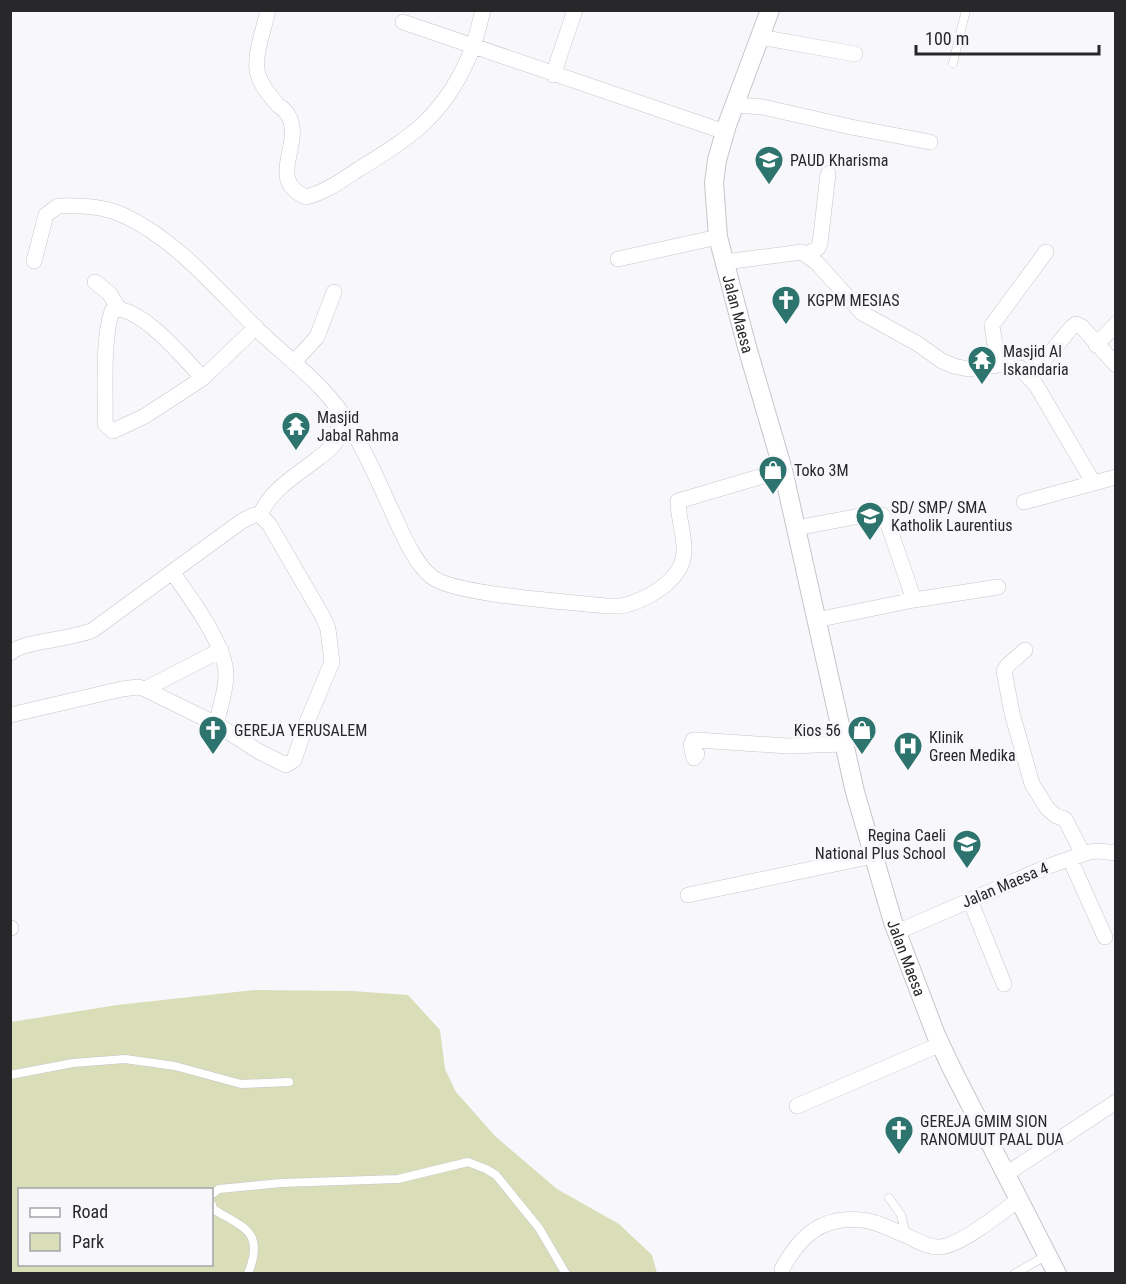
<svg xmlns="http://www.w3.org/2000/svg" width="1126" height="1284" viewBox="0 0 1126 1284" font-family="'Roboto Condensed',sans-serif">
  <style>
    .green { fill: #d9deb9; fill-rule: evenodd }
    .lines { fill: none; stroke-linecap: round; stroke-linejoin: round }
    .service-casing { stroke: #c6c6ca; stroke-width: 9 }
    .minor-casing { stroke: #c6c6ca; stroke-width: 16 }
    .tertiary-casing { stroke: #c6c6ca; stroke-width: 20 }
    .service { stroke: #fff; stroke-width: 8 }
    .minor { stroke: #fff; stroke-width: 15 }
    .tertiary { stroke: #fff; stroke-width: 18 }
    .labels { text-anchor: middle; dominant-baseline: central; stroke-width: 6; stroke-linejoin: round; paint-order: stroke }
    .poi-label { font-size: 16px; fill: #28282a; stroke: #f8f8fc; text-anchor: start }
    .street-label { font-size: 16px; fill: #28282a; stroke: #f8f8fc }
  </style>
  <rect width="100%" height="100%" fill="#f8f8fc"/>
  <!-- green -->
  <path class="green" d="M254,990l98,1 56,4 32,35 5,39 11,23 40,45 61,52 62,35 33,31 5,18 -646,1v-252l106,-17zM20,1190h192v74h-192z"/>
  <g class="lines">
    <!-- service casing -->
    <g class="service-casing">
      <path id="service" d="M953,63l13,-53
        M10,1075l63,-12 52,-4 50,7 66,18 48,-2
        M212,1194l7,-5 62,-6 117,-4 70,-17 18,7 10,6 43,53 27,46
        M889,1198l12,17 5,19
        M212,1205l1,4c31,19 52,22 35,65
        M1014,1274l33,-19"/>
    </g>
    <!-- minor casing -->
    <g class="minor-casing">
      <path id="minor" d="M268,10c-4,20 -13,40 -11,60 2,13 12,25 21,35 4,3 8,6 10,10 17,28 -23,64 18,82 20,-5 36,-17 53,-28 52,-32 83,-52 109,-110 7,-15 11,-33 15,-49
        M403,22l322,110
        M760,37l95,17
        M553,75l22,-65
        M735,105l28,2 88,20 79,15
        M807,254l11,-6 2,-4 8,-70
        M618,259l100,-22
        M34,261l12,-46 12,-9c22,-1 47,0 67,10 51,24 91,72 131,112 33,32 71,58 94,98 18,30 31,62 46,94 8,17 20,45 36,57 22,18 140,25 174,29 7,0 16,1 23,-2 23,-7 54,-26 55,-52 1,-17 -6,-34 -6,-51l105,-31
        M725,262l77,-10 15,11 45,50 56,31 24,17 12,5 14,3 37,-5 15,4 16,17 57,97
        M95,282l14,11 10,16
        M1096,345l20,-21
        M294,362l23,-25 17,-45
        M998,365l-6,-40 54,-73
        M1028,376l25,-26 18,-22 5,-4 6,3 34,38
        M203,378c-21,-21 -54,-63 -84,-69l-7,2c-10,30 -6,81 -7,113l8,7 32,-15 58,-38 53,-51
        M1024,502l92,-25
        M260,515c11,-26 36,-39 57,-56 7,-5 17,-12 20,-20 4,-8 0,-23 0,-33
        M796,528l80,-15 6,2 6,9 26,76
        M816,620l98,-20 84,-13
        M1025,650l-17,15 -4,6 8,42 20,71 15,24 9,8 9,3 18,35
        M10,653c16,-13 61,-13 83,-23l79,-58c17,24 53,72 54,102 0,17 -6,34 -10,50
        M145,689l71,35 42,27 28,14 8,-5 13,-38 25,-60 -4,-33 -5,-12 -54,-93 -9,-9h-6l-12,6 -70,51
        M10,715l112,-26 16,-2 7,2 76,-39
        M697,754l-3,4 -3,-13 2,-5h4l91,6 56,-2
        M1070,859l35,78
        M688,895l185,-39
        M970,900l34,84
        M10,928h1
        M897,932l152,-66 40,-14 10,-1 17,2
        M797,1106l144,-62
        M1006,1174l110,-72
        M782,1269c18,-33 39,-53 80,-49 15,1 30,10 43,15 11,5 23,13 35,12 20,-1 61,-34 78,-47"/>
    </g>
    <!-- tertiary casing -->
    <g class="tertiary-casing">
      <g id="tertiary">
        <path id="s1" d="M770,10l-43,115 -10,35 -3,23 4,54 29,110 36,123 72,322 38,130 43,113 16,34 105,205"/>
      </g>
    </g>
    <!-- service -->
    <use href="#service" class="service"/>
    <!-- minor -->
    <use href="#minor" class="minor"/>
    <!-- tertiary -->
    <use href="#tertiary" class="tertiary"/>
  </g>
  <!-- icons -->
  <defs>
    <g id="school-pin" transform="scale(1.5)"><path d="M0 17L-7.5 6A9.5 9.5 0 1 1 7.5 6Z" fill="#2c746d" stroke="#f8f8fc"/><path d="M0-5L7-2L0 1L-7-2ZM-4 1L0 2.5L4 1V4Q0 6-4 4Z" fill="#fff"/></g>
    <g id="church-pin" transform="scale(1.5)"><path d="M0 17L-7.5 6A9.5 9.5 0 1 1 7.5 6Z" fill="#2c746d" stroke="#f8f8fc"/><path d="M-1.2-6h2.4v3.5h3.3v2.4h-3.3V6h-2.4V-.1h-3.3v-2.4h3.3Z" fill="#fff"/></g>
    <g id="temple-pin" transform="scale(1.5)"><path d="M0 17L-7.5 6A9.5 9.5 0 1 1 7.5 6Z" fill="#2c746d" stroke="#f8f8fc"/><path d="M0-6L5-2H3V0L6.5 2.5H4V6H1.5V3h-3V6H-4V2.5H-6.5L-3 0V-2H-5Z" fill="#fff"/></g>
    <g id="shop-pin" transform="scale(1.5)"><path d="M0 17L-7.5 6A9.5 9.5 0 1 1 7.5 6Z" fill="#2c746d" stroke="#f8f8fc"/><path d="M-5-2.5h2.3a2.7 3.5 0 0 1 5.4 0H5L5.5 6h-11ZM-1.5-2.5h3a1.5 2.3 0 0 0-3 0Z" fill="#fff"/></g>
    <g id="hospital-pin" transform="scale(1.5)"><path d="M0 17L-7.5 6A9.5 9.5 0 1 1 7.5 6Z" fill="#2c746d" stroke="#f8f8fc"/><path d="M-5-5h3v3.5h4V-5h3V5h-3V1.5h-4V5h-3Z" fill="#fff"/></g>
  </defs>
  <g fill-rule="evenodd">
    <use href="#school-pin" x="769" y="160"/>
    <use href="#church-pin" x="786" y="300"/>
    <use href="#temple-pin" x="982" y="360"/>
    <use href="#temple-pin" x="296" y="426"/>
    <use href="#shop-pin" x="773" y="470"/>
    <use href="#school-pin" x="870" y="516"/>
    <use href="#church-pin" x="213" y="730"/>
    <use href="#shop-pin" x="862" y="730"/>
    <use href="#hospital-pin" x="908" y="746"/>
    <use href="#school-pin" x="967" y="844"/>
    <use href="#church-pin" x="899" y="1130"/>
  </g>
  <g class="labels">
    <!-- poi labels -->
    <g class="poi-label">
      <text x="790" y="160">PAUD Kharisma</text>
      <text x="807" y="300">KGPM MESIAS</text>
      <text x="1003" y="351">Masjid Al<tspan x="1003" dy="18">Iskandaria</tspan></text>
      <text x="317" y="417">Masjid<tspan x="317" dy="18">Jabal Rahma</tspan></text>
      <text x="794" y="470">Toko 3M</text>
      <text x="891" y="507">SD/ SMP/ SMA<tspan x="891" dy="18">Katholik Laurentius</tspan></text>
      <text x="234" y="730">GEREJA YERUSALEM</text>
      <text x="841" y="730" text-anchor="end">Kios 56</text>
      <text x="929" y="737">Klinik<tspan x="929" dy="18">Green Medika</tspan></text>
      <text x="946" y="835" text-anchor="end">Regina Caeli<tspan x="946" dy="18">National Plus School</tspan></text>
      <text x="920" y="1121">GEREJA GMIM SION<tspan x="920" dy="18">RANOMUUT PAAL DUA</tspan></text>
    </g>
    <!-- street labels -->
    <g class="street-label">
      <text stroke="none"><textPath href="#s1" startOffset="316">Jalan Maesa</textPath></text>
      <text transform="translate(1005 885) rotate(-23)">Jalan Maesa 4</text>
      <text stroke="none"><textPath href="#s1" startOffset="982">Jalan Maesa</textPath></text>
    </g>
  </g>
  <!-- border -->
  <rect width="1126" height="1284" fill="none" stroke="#28282a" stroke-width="24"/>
  <!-- legend -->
  <rect x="18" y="1188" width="195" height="78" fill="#f8f8fc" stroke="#a5a5a8" stroke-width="1.5"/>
  <rect x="30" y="1208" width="30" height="9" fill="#ffffff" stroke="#a5a5a8" stroke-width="1.5"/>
  <text x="72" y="1218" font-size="18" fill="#28282a">Road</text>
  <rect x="30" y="1233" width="30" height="18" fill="#d9deb9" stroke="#a5a5a8" stroke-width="1.5"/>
  <text x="72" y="1248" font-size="18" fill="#28282a">Park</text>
  <!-- scale -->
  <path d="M916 45v9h183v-9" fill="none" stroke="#28282a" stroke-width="3"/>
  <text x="925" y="45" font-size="18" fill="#28282a" stroke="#f8f8fc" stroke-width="4.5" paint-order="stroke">100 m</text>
</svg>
